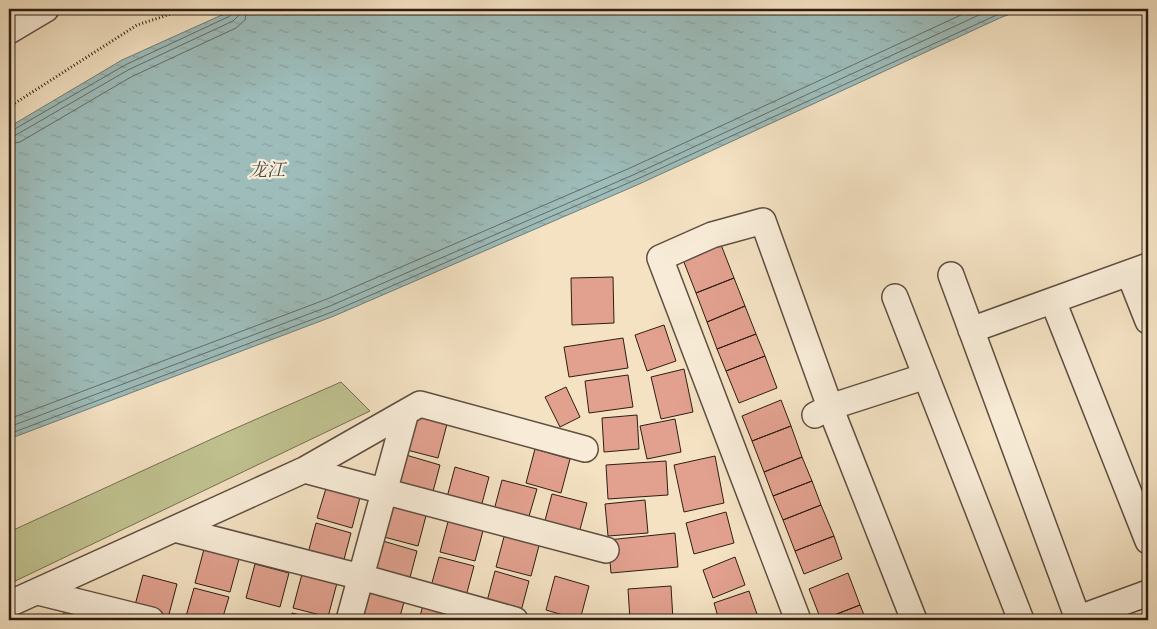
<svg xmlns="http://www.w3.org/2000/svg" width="1157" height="629" viewBox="0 0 1157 629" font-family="'Libre Caslon Text','Noto Serif SC',serif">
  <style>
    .green { fill: #c0c290; stroke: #767052 }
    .water { fill: url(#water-ripples); stroke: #707d78 }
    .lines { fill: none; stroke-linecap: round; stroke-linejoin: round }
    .shore { stroke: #656d67; stroke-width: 1 }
    .building { fill: #e2a18f; stroke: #2d1e14 }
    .minor-casing { stroke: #5f4f40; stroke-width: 28 }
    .path { stroke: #2d1e14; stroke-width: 3; stroke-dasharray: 1 2.5; stroke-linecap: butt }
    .minor { stroke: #f8ecd8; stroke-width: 25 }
    .labels { text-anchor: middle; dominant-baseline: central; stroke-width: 4.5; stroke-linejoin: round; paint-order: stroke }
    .water-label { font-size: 18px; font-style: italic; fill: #4f4d46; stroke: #f8ecd8 }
  </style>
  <defs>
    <pattern id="water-ripples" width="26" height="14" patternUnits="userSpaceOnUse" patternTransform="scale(1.25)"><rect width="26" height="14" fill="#9dbcba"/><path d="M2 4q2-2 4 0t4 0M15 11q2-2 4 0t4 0" fill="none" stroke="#88a19f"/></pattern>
  </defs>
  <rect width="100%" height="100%" fill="#f4e2c3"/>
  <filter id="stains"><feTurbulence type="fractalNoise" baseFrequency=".004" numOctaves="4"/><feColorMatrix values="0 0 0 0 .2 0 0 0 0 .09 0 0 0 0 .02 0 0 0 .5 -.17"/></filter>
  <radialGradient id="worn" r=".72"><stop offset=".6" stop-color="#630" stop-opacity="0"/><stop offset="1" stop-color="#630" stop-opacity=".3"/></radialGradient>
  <!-- green -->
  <path class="green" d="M341,382l29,29 -361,173v-52l218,-100z"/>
  <!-- water -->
  <path class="water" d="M235,9h790l-23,8 -365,168 -303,131 -325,123v-312l113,-67z"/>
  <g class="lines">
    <!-- shore -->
    <path class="shore" d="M9,131l4,-1 112,-65 105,-49 3,-3v-4
      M9,137l7,-2 112,-65 105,-49 5,-5 2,-7
      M9,144l11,-2 111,-65 105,-49 9,-8 2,-11
      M9,419l318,-120 303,-131 344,-159
      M9,427l321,-121 303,-131 359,-166
      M9,434l323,-122 303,-132 375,-171"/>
  </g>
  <!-- building -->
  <path class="building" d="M718,237l16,41 -38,15 -16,-41z
    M613,277l1,46 -42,2 -1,-47z
    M734,278l11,28 -38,16 -11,-29z
    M745,306l11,28 -39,15 -10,-27z
    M664,325l12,36 -29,10 -12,-36z
    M756,334l9,22 -39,15 -9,-22z
    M623,338l5,30 -59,9 -5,-30z
    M765,356l12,32 -38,15 -13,-32z
    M684,369l9,43 -32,7 -10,-42z
    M628,375l5,32 -44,6 -4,-32z
    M566,387l14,30 -20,10 -15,-30z
    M781,400l10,26 -39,15 -10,-25z
    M412,415l35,9 -9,34 -35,-9z
    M637,415l2,34 -35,3 -2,-34z
    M675,419l6,33 -34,7 -7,-33z
    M791,426l11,31 -38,15 -12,-31z
    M535,449l35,10 -9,34 -35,-10z
    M406,455l34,10 -9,34 -35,-10z
    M715,456l9,47 -40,9 -10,-47z
    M802,457l10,24 -39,15 -9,-24z
    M666,461l2,34 -60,4 -2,-34z
    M455,467l34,10 -9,34 -34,-10z
    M502,480l35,9 -10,34 -34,-9z
    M812,481l9,24 -38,15 -10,-24z
    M327,485l34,9 -9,34 -35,-10z
    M552,494l35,9 -9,34 -35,-9z
    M645,500l3,33 -40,3 -3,-32z
    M393,503l34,9 -9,34 -34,-9z
    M821,505l13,31 -39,15 -12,-31z
    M726,512l8,31 -40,11 -8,-31z
    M449,518l35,9 -9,34 -35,-9z
    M316,523l35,10 -9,34 -35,-10z
    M505,533l35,9 -9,34 -35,-9z
    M675,533l3,34 -67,6 -3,-33z
    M834,536l8,23 -38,15 -9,-23z
    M383,541l34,10 -9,34 -34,-10z
    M204,549l35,10 -9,33 -35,-9z
    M439,557l35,9 -9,34 -35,-10z
    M735,557l10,28 -32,13 -10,-28z
    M255,564l34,9 -9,34 -34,-9z
    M495,571l34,10 -9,34 -34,-10z
    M848,573l12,32 -39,15 -12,-31z
    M302,574l35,9 -9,34 -35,-9z
    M143,575l34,9 -9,34 -34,-9z
    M555,576l34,10 -9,34 -34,-10z
    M671,586l2,34h-43l-2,-31z
    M194,588l35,9 -7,23h-37z
    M749,591l10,29h-40l-5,-17z
    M370,592l34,10 -5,18h-37z
    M423,605l34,9 -1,6h-37z
    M860,605l6,15h-44z
    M65,609l35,10 -1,1h-37z
    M292,613l29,7h-31z"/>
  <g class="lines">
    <!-- minor casing -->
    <g class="minor-casing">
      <path id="minor" d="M9,31l37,-22
        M1129,273l19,48
        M951,275l127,344
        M895,297l126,323
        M1053,301l95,240
        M971,330l177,-64
        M815,415l15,-8 96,-31
        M304,470l302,80
        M174,529l187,48 154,43
        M38,592l113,28
        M9,604l295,-134 116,-66 165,45
        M349,620l57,-208
        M798,620l-138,-362 52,-23 51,-14 67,186 84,213
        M1074,620l74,-27"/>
    </g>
    <!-- path -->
    <path class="path" d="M9,107l128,-82 49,-16"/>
    <!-- minor -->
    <use href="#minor" class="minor"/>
  </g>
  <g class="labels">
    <!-- water labels -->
    <g class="water-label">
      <text x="267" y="170">龙江</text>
    </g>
  </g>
  <!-- margin -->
  <rect width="1157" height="629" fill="none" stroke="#f4e2c3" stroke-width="30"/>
  <rect x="10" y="10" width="1137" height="609" fill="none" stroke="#2d1e14" stroke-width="2.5"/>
  <rect x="15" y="15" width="1127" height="599" fill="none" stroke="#2d1e14"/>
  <rect width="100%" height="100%" filter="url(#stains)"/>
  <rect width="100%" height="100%" fill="url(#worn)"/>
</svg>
